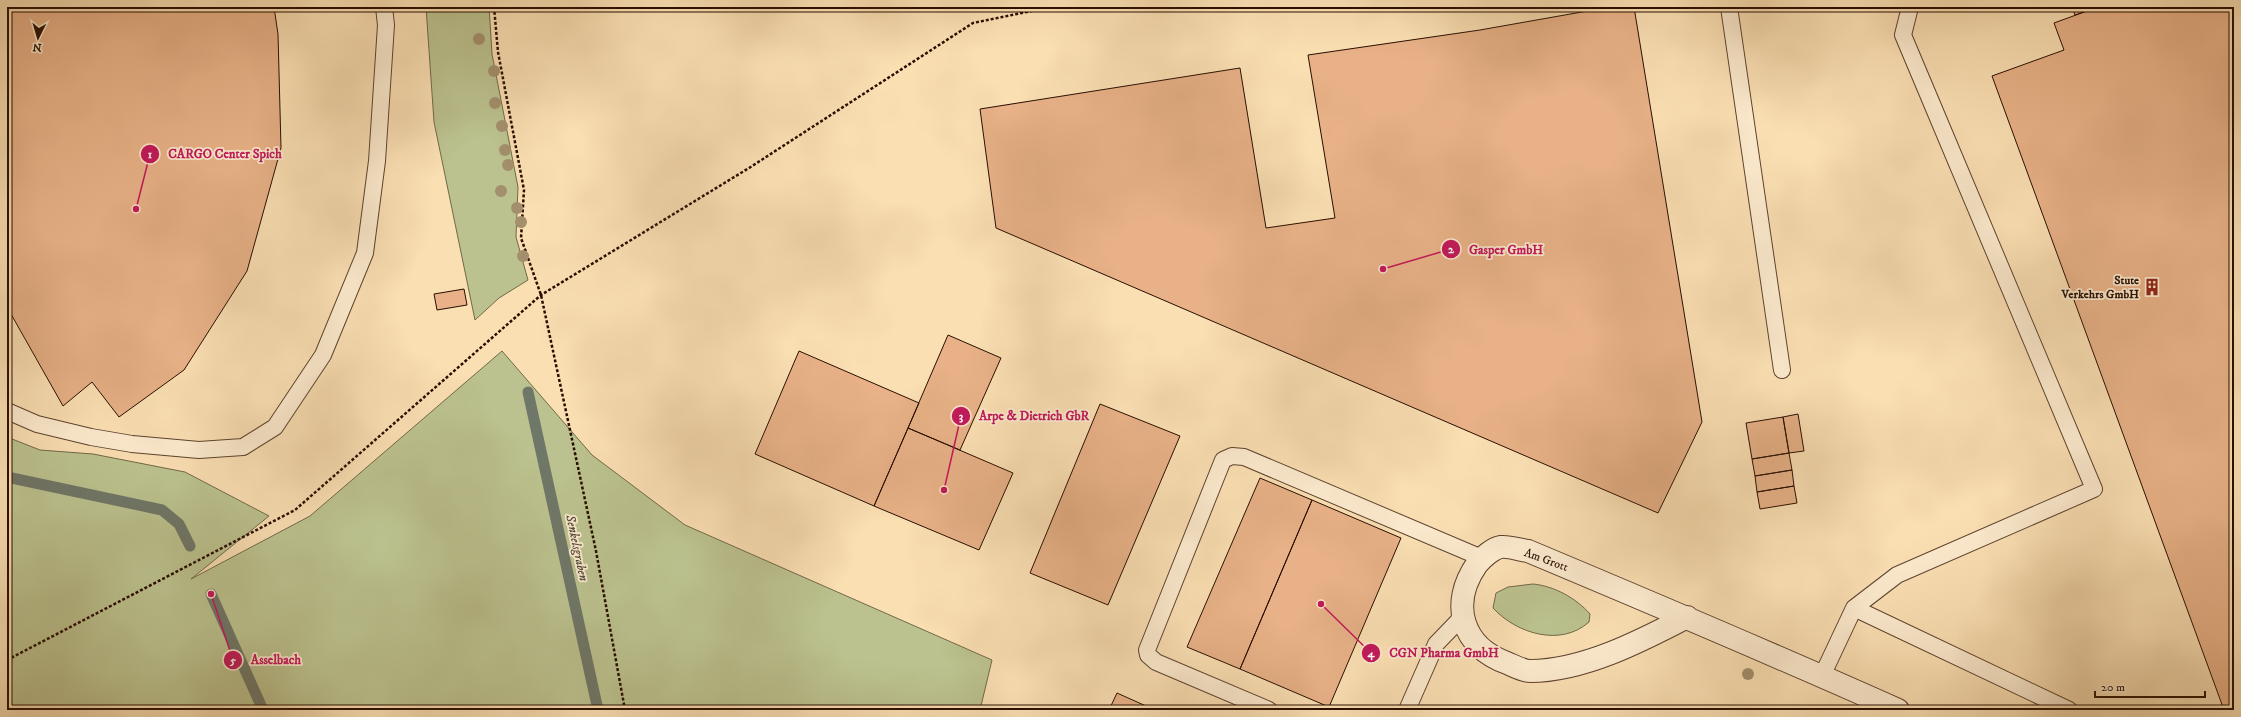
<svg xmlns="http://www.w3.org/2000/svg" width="2241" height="717" viewBox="0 0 2241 717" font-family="'IM FELL DW Pica',serif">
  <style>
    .green { fill: #bbc28f; stroke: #726848 }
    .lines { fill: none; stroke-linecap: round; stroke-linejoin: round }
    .stream { stroke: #6f7768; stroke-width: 11 }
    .building { fill: #e8b187; stroke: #290e00 }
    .lane-casing { stroke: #5d422d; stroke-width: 18 }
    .street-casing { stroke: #5d422d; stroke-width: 24 }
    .path { stroke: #290e00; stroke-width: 2.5; stroke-dasharray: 3 2; stroke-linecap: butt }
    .lane { stroke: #fceace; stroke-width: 16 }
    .street { stroke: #fceace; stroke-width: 22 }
    .tree { fill: #a38f6c }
    .labels { text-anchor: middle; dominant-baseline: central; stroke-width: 3.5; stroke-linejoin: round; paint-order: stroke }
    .poi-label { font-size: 12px; font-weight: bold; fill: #290e00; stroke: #fceace; text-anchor: end }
    .street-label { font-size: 12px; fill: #290e00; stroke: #fceace }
    .water-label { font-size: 13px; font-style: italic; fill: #524b3d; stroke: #fceace }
    .leader { fill: none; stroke: #c2185b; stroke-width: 1.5 }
    .callout-dot { fill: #c2185b; stroke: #fceace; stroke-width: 1.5 }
    .mark-label { font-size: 12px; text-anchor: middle; font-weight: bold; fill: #fff }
    .callout-label { font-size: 13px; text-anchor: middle; font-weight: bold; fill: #c2185b; stroke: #fceace; stroke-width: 3.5; stroke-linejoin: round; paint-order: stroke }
  </style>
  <rect width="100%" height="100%" fill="#fadfb3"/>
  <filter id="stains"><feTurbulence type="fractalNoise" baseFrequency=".005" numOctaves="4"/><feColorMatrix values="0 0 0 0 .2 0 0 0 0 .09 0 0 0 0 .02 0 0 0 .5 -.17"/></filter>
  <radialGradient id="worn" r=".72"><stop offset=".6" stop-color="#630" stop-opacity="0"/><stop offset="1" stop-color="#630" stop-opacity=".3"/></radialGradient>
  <!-- green -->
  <path class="green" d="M426,7h63l3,47 26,133 -2,50 12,43 -29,18 -24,22 -41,-198z
    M502,351l90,104 93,70 307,135 -12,50h-973v-273l33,13 53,4 92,18 84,44 -78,63 119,-63z
    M1533,584c21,2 43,14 57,30l-1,8c-28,25 -72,12 -96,-14l3,-15 12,-6z"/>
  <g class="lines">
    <!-- stream -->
    <path class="stream" d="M528,392l70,318
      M7,477l155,33 17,14 11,22
      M211,594l52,116"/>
  </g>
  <!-- building -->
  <path class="building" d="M7,7h267l4,27 3,114 -34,123 -63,99 -65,47 -27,-35 -29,24 -56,-99z
    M1610,7h24l68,415 -44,91 -662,-285 -16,-119 260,-41 26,160 69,-10 -27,-163 172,-25z
    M2072,7h26l-23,8z
    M2098,7h136v703h-10l-232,-634 72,-26 -10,-27z
    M464,289l3,16 -30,5 -3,-16z
    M948,335l53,23 -41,92 -52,-22z
    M799,351l120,52 -45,103 -119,-52z
    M1100,404l80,32 -72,169 -78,-32z
    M1798,414l6,37 -15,2 -6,-36z
    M1783,417l6,36 -37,6 -6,-36z
    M908,428l105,45 -34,77 -105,-44z
    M1789,453l3,17 -37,6 -3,-17z
    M1792,470l2,16 -37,6 -2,-16z
    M1260,478l52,22 -72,169 -53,-22z
    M1794,486l3,17 -37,6 -3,-17z
    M1312,500l89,38 -72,169 -89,-38z
    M1117,693l38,17h-46z"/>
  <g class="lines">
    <!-- lane casing -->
    <g class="lane-casing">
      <path id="lane" d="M1729,7l53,363
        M7,411l30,13 54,13 41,7 67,6 44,-3 32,-20 48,-72 42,-102 12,-92 9,-136 -2,-18
        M1854,608l215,102
        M1822,676l32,-68 43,-33 197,-86 -191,-454 7,-28
        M1269,710l-113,-48 -8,-7 -1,-5 76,-190 9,-4 12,1 238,101
        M1407,710l29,-66 27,-28"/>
    </g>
    <!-- street casing -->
    <g class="street-casing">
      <path id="street" d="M1687,617c-46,24 -104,54 -157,54 -7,0 -16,-5 -23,-8 -45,-16 -58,-59 -30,-99 5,-6 16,-16 24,-17 8,-1 19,3 27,4 124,52 247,104 370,159"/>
    </g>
    <!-- path -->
    <path class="path" d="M494,7l4,45 26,138 -3,48 20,57 55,256 29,159
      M7,660l288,-150 246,-215 208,-127 224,-145 78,-16"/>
    <!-- lane -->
    <use href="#lane" class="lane"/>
    <!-- street -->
    <use href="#street" class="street"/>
  </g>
  <!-- trees -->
  <g class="tree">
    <circle cx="479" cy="39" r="6"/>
    <circle cx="494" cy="71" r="6"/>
    <circle cx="495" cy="103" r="6"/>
    <circle cx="502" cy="126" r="6"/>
    <circle cx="505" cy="150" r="6"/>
    <circle cx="508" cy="165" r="6"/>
    <circle cx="501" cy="191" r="6"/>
    <circle cx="517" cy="208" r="6"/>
    <circle cx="521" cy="222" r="6"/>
    <circle cx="523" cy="256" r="6"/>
    <circle cx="1748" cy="674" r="6"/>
  </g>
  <!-- icons -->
  <defs>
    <g id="building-bare" transform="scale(1.38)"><path d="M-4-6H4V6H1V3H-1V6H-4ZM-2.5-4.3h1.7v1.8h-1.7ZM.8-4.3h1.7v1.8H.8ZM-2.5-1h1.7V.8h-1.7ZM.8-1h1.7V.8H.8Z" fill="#8f2418" stroke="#fceace" stroke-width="2.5" paint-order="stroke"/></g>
  </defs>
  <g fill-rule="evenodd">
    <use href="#building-bare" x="2152" y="287"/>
  </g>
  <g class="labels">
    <!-- poi labels -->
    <g class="poi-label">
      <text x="2139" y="280">Stute<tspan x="2139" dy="14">Verkehrs GmbH</tspan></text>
    </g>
    <!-- street labels -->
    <g class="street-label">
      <text transform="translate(1546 560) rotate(20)">Am Grott</text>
    </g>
    <!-- water labels -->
    <g class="water-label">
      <text transform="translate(577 548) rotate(78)">Senkelsgraben</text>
    </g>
  </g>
  <!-- callouts -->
  <path class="leader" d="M136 209L150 154M1383 269L1451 249M944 490L961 416M1321 604L1371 653M211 594L233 660"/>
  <g class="callout-dot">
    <circle cx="136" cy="209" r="4"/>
    <circle cx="1383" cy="269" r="4"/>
    <circle cx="944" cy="490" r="4"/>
    <circle cx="1321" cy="604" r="4"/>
    <circle cx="211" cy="594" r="4"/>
    <circle cx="150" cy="154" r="10"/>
    <circle cx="1451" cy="249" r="10"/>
    <circle cx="961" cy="416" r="10"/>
    <circle cx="1371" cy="653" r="10"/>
    <circle cx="233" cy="660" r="10"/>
  </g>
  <g class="mark-label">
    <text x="150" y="158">1</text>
    <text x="1451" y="253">2</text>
    <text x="961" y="420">3</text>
    <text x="1371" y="657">4</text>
    <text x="233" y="664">5</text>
  </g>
  <g class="callout-label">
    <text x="225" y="158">CARGO Center Spich</text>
    <text x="1506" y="254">Gasper GmbH</text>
    <text x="1034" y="420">Arpe &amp; Dietrich GbR</text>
    <text x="1444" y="657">CGN Pharma GmbH</text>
    <text x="276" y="664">Asselbach</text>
  </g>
  <!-- margin -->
  <rect width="2241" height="717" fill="none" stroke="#fadfb3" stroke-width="24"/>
  <rect x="8" y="8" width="2225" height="701" fill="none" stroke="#290e00" stroke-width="2"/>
  <rect x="12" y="12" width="2217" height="693" fill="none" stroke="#290e00"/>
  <!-- north arrow -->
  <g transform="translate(38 38) rotate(185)" stroke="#fceace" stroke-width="3" paint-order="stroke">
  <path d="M0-3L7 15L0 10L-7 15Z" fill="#290e00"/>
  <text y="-6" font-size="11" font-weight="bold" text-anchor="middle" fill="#290e00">N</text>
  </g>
  <!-- scale -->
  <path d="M2095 691v6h110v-6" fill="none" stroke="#290e00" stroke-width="2"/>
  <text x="2101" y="691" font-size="12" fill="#290e00" stroke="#fceace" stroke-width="3" paint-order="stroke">20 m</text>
  <rect width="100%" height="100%" filter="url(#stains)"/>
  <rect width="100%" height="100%" fill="url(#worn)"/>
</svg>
